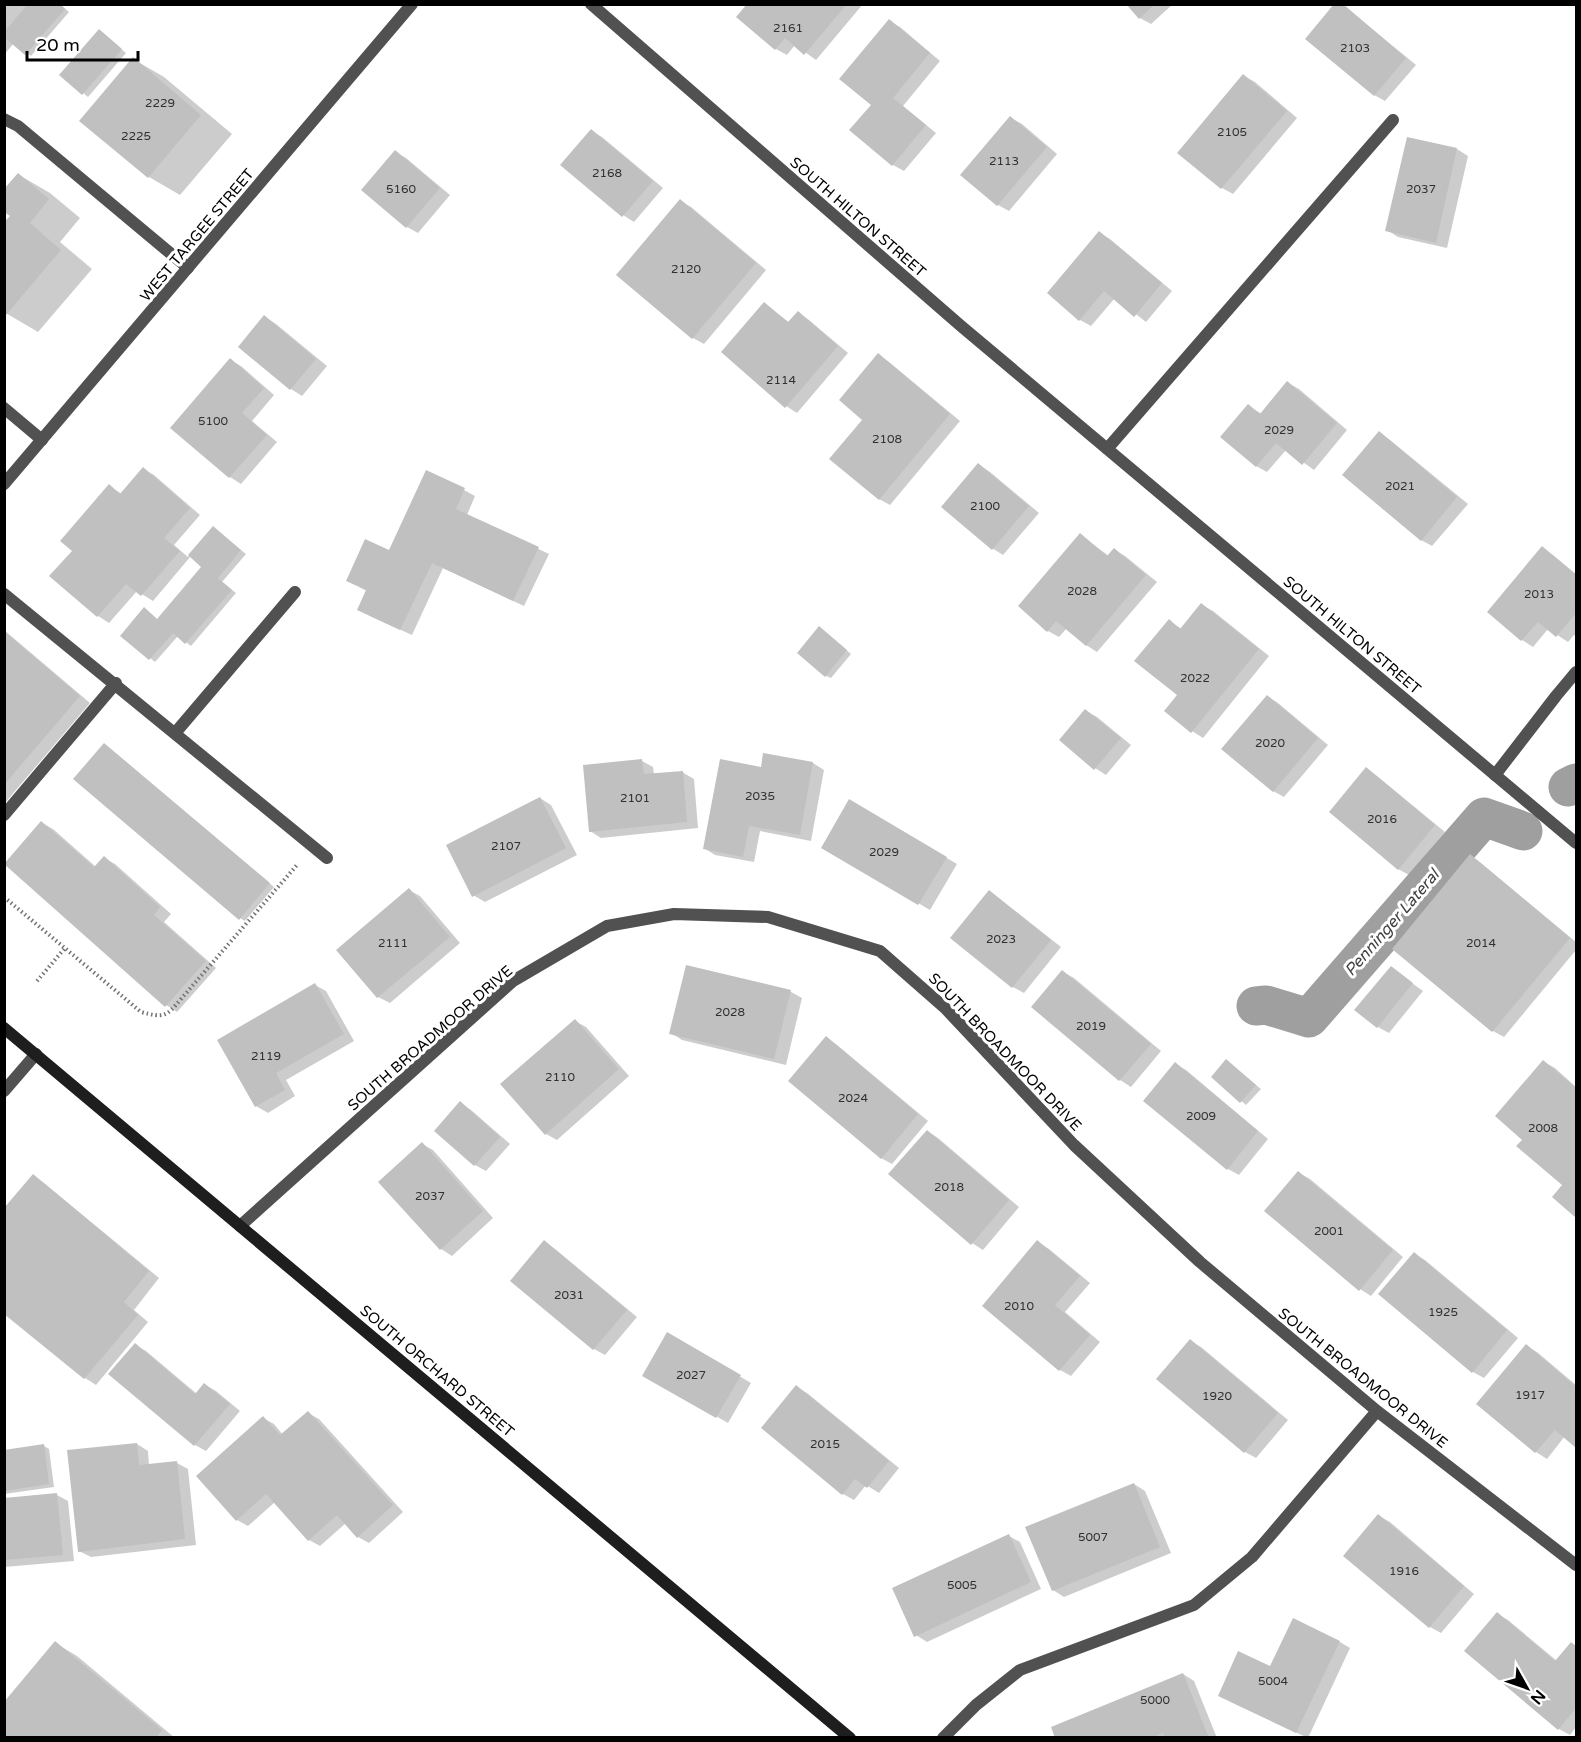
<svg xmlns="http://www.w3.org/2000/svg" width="1581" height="1742" viewBox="0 0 1581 1742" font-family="'Varela Round',sans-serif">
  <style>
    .shadow { fill: #0003 }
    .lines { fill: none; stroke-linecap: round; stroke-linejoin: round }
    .canal { stroke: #9f9f9f; stroke-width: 39 }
    .building { fill: #c0c0c0 }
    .path { stroke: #737373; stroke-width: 4; stroke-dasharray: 1.5 3; stroke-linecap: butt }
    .service { stroke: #515151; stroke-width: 12 }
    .minor { stroke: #515151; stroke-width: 12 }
    .tertiary { stroke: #515151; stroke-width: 12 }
    .secondary { stroke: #1e1e1e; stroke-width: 12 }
    .labels { text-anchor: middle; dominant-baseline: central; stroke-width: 6; stroke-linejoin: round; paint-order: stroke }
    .number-label { font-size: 12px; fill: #303030 }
    .street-label { font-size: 15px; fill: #000; stroke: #fff }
    .water-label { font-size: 16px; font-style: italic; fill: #404040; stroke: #fff }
  </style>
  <rect width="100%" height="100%" fill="#fff"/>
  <!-- shadow -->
  <path class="shadow" d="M4,4h56l9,8 -38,44 -17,-13 -10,12z
    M749,4h114l-47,56 -21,-15 -8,10 -11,-6z
    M1128,4h45l-22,20 -11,-6z
    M1342,4l74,61 -31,36 -11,-6z
    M889,21l11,6 40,34 -37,45 33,27 -32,38 -11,-6 -42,-35 22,-25z
    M104,34l22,19 -38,44 -27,-22z
    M133,59l31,18 68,57 -52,61 -31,-18z
    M1244,76l11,6 42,36 -64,76 -11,-6 -43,-36z
    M1011,118l11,6 35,30 -48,57 -11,-6 -35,-30z
    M591,131l11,6 61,51 -29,34 -11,-7z
    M1408,139l49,10 11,7 -21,92 -49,-11 -11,-7z
    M395,152l11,6 44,37 -32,38 -11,-6 -44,-37z
    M19,175l31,18 30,25 -20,24 32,27 -54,63 -34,-20v-88l8,-8z
    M680,201l11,6 75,63 -62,74 -11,-6 -75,-63z
    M1099,233l11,6 62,52 -26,31 -31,-24 -24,28 -11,-6 -31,-27z
    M764,304l26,19 8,-10 11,7 39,33 -51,60 -11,-7z
    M265,317l11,7 51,42 -25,30 -11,-7 -51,-42z
    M878,355l11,7 71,59 -70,84 -11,-6 -15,-79z
    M230,360l11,6 33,29 -22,26 25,21 -36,42 -11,-7 -58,-50z
    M1288,383l11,6 48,41 -33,40 -28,-20 -19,22 -11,-6 -8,-60 14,8z
    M1379,433l11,7 78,64 -36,42 -11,-6z
    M979,465l11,7 49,41 -36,42 -11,-7z
    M143,469l11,6 46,40 -26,30 14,12 25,-29 33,26 -24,28 14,11 -45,53 -13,-10 -23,26 -33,-27 27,-23 9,8 45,-53 -12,-11 -38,45 -16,-10 -28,32 -11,-7 -46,-40 22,-26 35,-64 13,8z
    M464,490l11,6 -8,19 82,39 -25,52 -81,-38 -31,67 -42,-19 -3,-25 -8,-4 30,-35z
    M1080,535l29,21 5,-6 11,6 32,26 -60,70 -11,-7 -19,-17 -8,9 -11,-6 -28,-25z
    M1542,548l11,7 23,19v62l-2,-1 -6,7 -20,-13 -15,18 -11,-7 -33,-28z
    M1202,605l11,6 56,45 -66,82 -11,-7 -13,-36 -10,-74 13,8z
    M4,630l86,73 -86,101z
    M824,631l27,23 -20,24 -5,-2z
    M1267,696l11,7 50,42 -44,52 -11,-6z
    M1086,711l11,6 34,28 -25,30 -11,-7z
    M105,745l169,142 -29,34 -5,-3z
    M764,754l49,9 11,7 -13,71 -51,-10 -6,31 -39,-7 -11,-7 58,-80z
    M642,761l11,6 1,8 28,-3 12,7 4,49 -97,10 -11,-7z
    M1366,769l11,7 68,56 -36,43 -11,-6z
    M540,798l11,7 26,50 -92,47 -12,-7z
    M850,801l107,63 -27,46 -107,-63z
    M42,823l11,6 43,38 8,-9 11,6 56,50 -7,8 52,46 -39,44 -11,-7z
    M1470,856l11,7 95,79v8l-72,87 -11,-6 -99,-83z
    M409,890l11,6 40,47 -70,60 -12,-6 -39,-47z
    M989,892l11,7 61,48 -37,46 -11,-6z
    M687,967l104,25 11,6 -16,67 -104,-25 -11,-7z
    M1391,968l32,23 -34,42 -11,-6z
    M1063,972l11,6 87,73 -30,36 -11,-7 -87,-73z
    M315,985l11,6 28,50 -68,39 9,16 -27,17 -12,-7 -37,-66z
    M575,1021l11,6 43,49 -72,64 -11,-6z
    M826,1038l11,7 91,76 -36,43 -11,-6z
    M1227,1061l34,28 -15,16 -33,-28z
    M1544,1062l11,6 21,19v129l-22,-20 10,-12 -40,-45z
    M1175,1064l11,6 82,69 -29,36 -11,-6z
    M460,1103l11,7 39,34 -24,27 -11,-6 -39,-34z
    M927,1131l11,7 81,69 -36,43 -11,-7z
    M422,1144l11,6 60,68 -41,38 -11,-7z
    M1299,1173l11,6 93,78 -32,39 -11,-7z
    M33,1176l11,7 115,95 -25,32 14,12 -52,63 -11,-7 -81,-66z
    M544,1242l11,7 82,68 -32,38 -11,-6 -82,-69z
    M1038,1242l11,7 41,34 -25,29 35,30 -29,34 -11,-6 -76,-64z
    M1414,1254l11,6 93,78 -34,40 -11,-6z
    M668,1334l83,49 -23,40 -84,-48z
    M1190,1341l11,6 87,73 -32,38 -11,-6 -87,-73z
    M135,1345l11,6 51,43 8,-9 11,6 24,20 -34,40 -11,-6 -84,-71z
    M1526,1346l11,6 39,33v61l-11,-10 -18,23 -11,-7z
    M796,1387l11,6 92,75 -20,25 -13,-8 -12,15 -11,-6z
    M308,1413l11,6 84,93 -34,31 -11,-6 -12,-14 -26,23 -11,-6 -34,-38 -27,24 -11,-6 26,-102 11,6 9,11z
    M137,1444l11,7 1,15 28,-3 11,6 8,76 -105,12 -12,-6z
    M44,1446l5,3 5,38 -50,7v-43z
    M1134,1484l11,7 26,62 -107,44 -11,-7z
    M57,1495l11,6 6,60 -70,6v-68z
    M1379,1516l11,6 84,72 -33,39 -11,-6z
    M1009,1536l11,6 21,47 -114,53 -11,-7z
    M1497,1614l11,6 49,41 15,-17 4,3v80l-6,8 -11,-6z
    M1340,1642l10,6 -42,90 -77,-36 40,-34z
    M55,1643l22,13 98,82h-171z
    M1183,1674l11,7 23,57h-160z"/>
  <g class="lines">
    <!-- canal -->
    <path class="canal" d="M1568,787l8,-4
      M1256,1006l10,-1 43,13 175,-201 39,14"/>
  </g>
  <!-- building -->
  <path class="building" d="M28,4h32l5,5 -40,46 -21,-18v-5z
    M747,4h100l-43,51 -19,-17 -10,12 -39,-33z
    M1126,4h29l-16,15z
    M1334,4h9l63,54 -32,38 -69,-57z
    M889,19l41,34 -37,45 33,27 -34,41 -43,-36 22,-25 -32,-26z
    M99,29l23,20 -40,46 -23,-20z
    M133,57l68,58 -53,63 -69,-57z
    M1243,74l44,37 -66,78 -44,-36z
    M1010,116l37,31 -50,59 -37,-31z
    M591,129l62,52 -31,36 -62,-52z
    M1407,137l50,11 -21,95 -51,-12z
    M395,150l45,38 -34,40 -45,-38z
    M18,173l31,26 -19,24 31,27 -55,65 -2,-93 6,-6 -6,-4v-23z
    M680,199l76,64 -64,76 -76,-64z
    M1099,231l63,52 -28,34 -30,-26 -25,30 -32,-28z
    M764,302l24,20 10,-11 40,35 -53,62 -64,-56z
    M264,315l52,44 -26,31 -52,-43z
    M878,353l72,61 -71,86 -50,-41 33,-39 -23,-20z
    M230,358l34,30 -22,25 25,22 -38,43 -59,-50z
    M1287,381l50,42 -35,42 -26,-22 -20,24 -36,-30 28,-33 12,10z
    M1379,431l78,66 -36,44 -79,-66z
    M978,463l51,43 -37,44 -51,-43z
    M143,467l47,41 -26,30 16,13 -39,45 -15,-12 -29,33 -48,-41 23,-25 -12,-10 49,-57 11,10z
    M426,470l39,18 -9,21 83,38 -26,54 -81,-38 -32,67 -43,-20 9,-20 -20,-9 19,-42 24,11z
    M213,526l28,24 -23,28 14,12 -47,54 -12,-11 -24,27 -29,-24 24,-29 13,12 44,-52 -13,-12z
    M1080,533l27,23 7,-8 32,27 -60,71 -30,-25 -9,11 -29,-26z
    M1542,546l34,29v38l-20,24 -18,-15 -17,19 -34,-29z
    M1201,603l58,46 -68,84 -27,-22 13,-16 -43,-34 35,-42 11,10z
    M819,626l28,24 -22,27 -28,-24z
    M4,631l76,65 -76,89z
    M1267,695l51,43 -45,54 -52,-43z
    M1085,709l36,29 -27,32 -35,-30z
    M104,743l166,140 -31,37 -166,-141z
    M763,753l50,9 -13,73 -51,-9 -6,31 -40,-8 17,-90 41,8z
    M642,759l2,15 39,-3 4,51 -98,10 -6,-67z
    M1366,767l69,58 -37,45 -69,-58z
    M540,797l26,51 -94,49 -26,-52z
    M849,799l98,58 -29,48 -97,-57z
    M41,821l53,46 10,-11 56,51 -6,8 52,46 -41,46 -161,-143z
    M1470,854l100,84 -78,94 -100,-83z
    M409,888l41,49 -73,61 -41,-48z
    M989,890l62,50 -39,48 -62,-50z
    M686,965l105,25 -17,69 -105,-25z
    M1391,966l22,17 -36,45 -23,-18z
    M1062,970l89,74 -32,37 -88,-74z
    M315,983l29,51 -68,39 9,17 -30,17 -38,-67z
    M575,1019l44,50 -74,66 -45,-51z
    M826,1036l92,78 -37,45 -93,-78z
    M1226,1059l30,26 -16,18 -29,-26z
    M1543,1060l33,28v130l-24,-21 10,-12 -46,-39 6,-6 -27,-24z
    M1175,1062l83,69 -31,39 -84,-69z
    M460,1101l40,36 -26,29 -40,-35z
    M927,1130l82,70 -38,45 -83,-71z
    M422,1142l61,69 -43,39 -62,-68z
    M1298,1171l95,79 -34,41 -95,-80z
    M33,1174l116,97 -25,31 14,13 -54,64 -80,-65v-106z
    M544,1240l83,70 -34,40 -83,-69z
    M1037,1240l43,36 -25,29 35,30 -31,36 -77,-65z
    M1414,1252l93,78 -35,43 -94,-79z
    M667,1332l74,43 -25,43 -74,-42z
    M1190,1339l88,74 -34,40 -88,-74z
    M135,1343l60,51 9,-11 26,21 -36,42 -86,-72z
    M1526,1344l50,43v61l-21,-18 -20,23 -59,-49z
    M796,1385l93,76 -22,27 -12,-9 -13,16 -81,-67z
    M308,1411l85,94 -36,33 -20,-23 -29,26 -42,-47 -30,27 -40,-45 67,-60 17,19z
    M137,1443l2,22 38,-4 8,78 -107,13 -11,-102z
    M44,1444l5,40 -45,7v-41z
    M1134,1483l26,64 -108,44 -27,-64z
    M57,1493l6,62 -59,5v-62z
    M1378,1514l86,72 -35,42 -86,-72z
    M1009,1534l22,48 -117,55 -22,-49z
    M1497,1612l58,49 16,-19 5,4v62l-18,22 -94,-79z
    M1293,1618l47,23 -44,92 -78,-37 20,-45 32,15z
    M55,1641l107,89 -6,8h-152v-36z
    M1183,1673l26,65h-45l-1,-5 -12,5h-96l-4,-11z"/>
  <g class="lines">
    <!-- path -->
    <path class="path" d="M4,897l137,115c23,6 25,5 40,-13l116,-134
      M37,981l28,-33"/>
    <!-- service -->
    <path class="service" d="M4,408l38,32
      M4,594l323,264
      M176,732l119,-140
      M1495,775l61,-79 20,-24
      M4,815l112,-132"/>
    <!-- minor -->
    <path class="minor" d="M591,4l370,322 615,517
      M4,119l14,7 170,142
      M1107,449l286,-329
      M4,1091l32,-37
      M240,1226l273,-245 94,-55 67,-12 94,3 112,34 65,57 129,137 126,117 177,149 199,154
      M943,1738l33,-33 44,-35 174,-65 58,-48 125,-146"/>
    <!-- tertiary -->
    <path class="tertiary" d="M4,484l408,-480"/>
    <!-- secondary -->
    <path class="secondary" d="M4,1028l846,710"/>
  </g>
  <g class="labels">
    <!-- number labels -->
    <g class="number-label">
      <text x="788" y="28">2161</text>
      <text x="1355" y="48">2103</text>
      <text x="160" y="103">2229</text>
      <text x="1232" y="132">2105</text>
      <text x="136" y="136">2225</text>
      <text x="1004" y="161">2113</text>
      <text x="607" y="173">2168</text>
      <text x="401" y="189">5160</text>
      <text x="1421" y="189">2037</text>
      <text x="686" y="269">2120</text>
      <text x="781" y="380">2114</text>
      <text x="213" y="421">5100</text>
      <text x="1279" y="430">2029</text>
      <text x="887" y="439">2108</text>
      <text x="1400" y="486">2021</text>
      <text x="985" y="506">2100</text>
      <text x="1082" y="591">2028</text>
      <text x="1539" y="594">2013</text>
      <text x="1195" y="678">2022</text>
      <text x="1270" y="743">2020</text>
      <text x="760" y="796">2035</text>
      <text x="635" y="798">2101</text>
      <text x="1382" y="819">2016</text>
      <text x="506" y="846">2107</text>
      <text x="884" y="852">2029</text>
      <text x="1001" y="939">2023</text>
      <text x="393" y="943">2111</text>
      <text x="1481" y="943">2014</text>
      <text x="730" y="1012">2028</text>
      <text x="1091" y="1026">2019</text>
      <text x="266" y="1056">2119</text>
      <text x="560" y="1077">2110</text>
      <text x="853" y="1098">2024</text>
      <text x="1201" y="1116">2009</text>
      <text x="1543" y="1128">2008</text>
      <text x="949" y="1187">2018</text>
      <text x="430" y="1196">2037</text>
      <text x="1329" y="1231">2001</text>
      <text x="569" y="1295">2031</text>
      <text x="1019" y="1306">2010</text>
      <text x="1443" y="1312">1925</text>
      <text x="691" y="1375">2027</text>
      <text x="1530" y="1395">1917</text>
      <text x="1217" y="1396">1920</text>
      <text x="825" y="1444">2015</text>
      <text x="1093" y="1537">5007</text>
      <text x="1404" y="1571">1916</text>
      <text x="962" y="1585">5005</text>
      <text x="1273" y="1681">5004</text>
      <text x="1155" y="1700">5000</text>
    </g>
    <!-- street labels -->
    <g class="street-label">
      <text transform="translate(858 217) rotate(41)">SOUTH HILTON STREET</text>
      <text transform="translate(197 235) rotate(-50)">WEST TARGEE STREET</text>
      <text transform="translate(1352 635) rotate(40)">SOUTH HILTON STREET</text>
      <text transform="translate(430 1038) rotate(-41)">SOUTH BROADMOOR DRIVE</text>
      <text transform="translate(1005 1052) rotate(46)">SOUTH BROADMOOR DRIVE</text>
      <text transform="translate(437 1371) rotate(40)">SOUTH ORCHARD STREET</text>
      <text transform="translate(1363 1378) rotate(39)">SOUTH BROADMOOR DRIVE</text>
    </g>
    <!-- water labels -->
    <g class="water-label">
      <text transform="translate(1392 923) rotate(-49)">Penninger Lateral</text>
    </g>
  </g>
  <!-- border -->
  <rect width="1581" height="1742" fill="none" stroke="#000000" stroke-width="12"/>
  <!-- north arrow -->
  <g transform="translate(1527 1688) rotate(130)" stroke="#ffffff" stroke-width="4.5" paint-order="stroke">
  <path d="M0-4.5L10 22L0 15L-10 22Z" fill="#000000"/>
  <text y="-9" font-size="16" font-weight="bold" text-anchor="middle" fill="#000000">N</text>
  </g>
  <!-- scale -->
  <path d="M27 51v9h111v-9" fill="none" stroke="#000000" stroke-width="3"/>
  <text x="36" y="51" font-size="18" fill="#000000" stroke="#ffffff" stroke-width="4.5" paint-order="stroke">20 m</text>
</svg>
